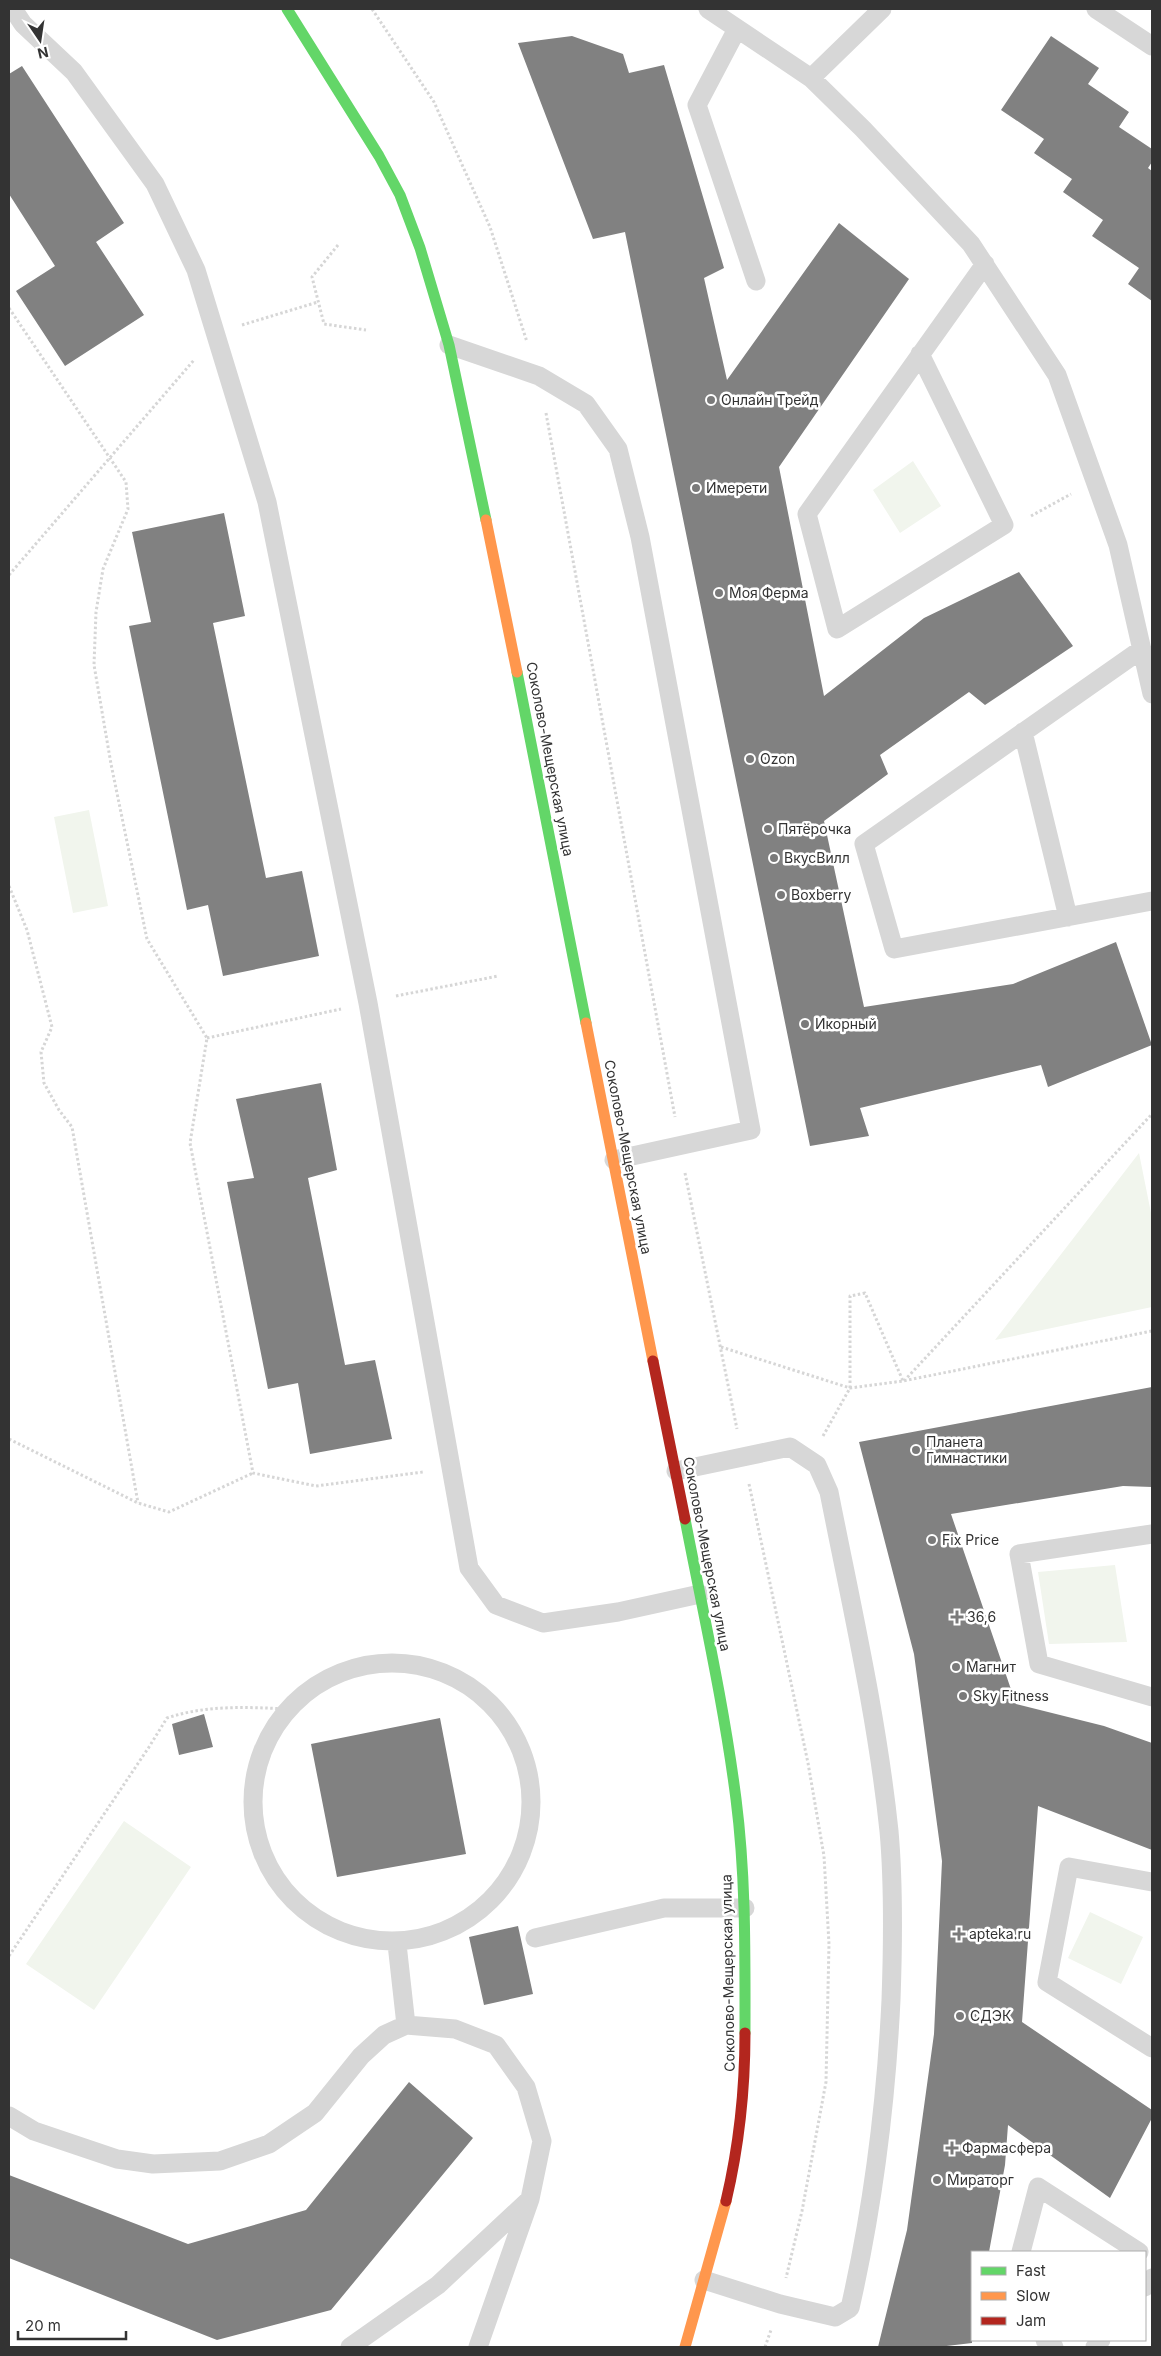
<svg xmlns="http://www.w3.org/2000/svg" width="1161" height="2356" font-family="Inter,sans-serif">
  <rect width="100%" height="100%" fill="#fff"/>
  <!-- green -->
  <path fill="#f1f5ed" d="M913,461L941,506L900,533L873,490Z
    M89,810L108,906L73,913L54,817Z
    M1139,1153L1152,1218V1307L995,1340Z
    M1115,1565L1127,1642L1049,1644L1038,1572Z
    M124,1821L191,1867L94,2010L26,1964Z
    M1090,1912L1143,1937L1121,1984L1068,1958Z"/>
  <!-- building -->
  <path fill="#818181" d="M572,36L623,54L629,73L664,65L724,268L704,278L727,380L839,223L909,279L779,467L824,696L924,618L1019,572L1073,646L985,705L969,692L880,755L888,774L824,821L864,1007L1013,984L1116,942L1152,1045L1048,1087L1041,1065L860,1108L869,1136L810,1146L625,232L593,239L518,43Z
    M1051,36L1099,68L1088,84L1129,112L1119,127L1152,149V162L1148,168L1152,171V301L1128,284L1139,268L1092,236L1103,220L1063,192L1072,179L1034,153L1044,139L1001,110Z
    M22,66L124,223L96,242L144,315L65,366L16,291L55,266L9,194V74Z
    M224,513L245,616L213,623L266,878L302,871L319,956L223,976L208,905L187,910L129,626L151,622L132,532Z
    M321,1083L337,1170L308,1178L345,1365L375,1360L392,1439L310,1454L298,1383L268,1389L227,1182L254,1178L236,1099Z
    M1152,1387V1487L1123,1486L951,1514L1016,1704L1104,1726L1152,1743V1850L1038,1806L1022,2022L1152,2110V2118L1110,2198L1008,2125L1005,2165L989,2252H972V2343L938,2347H878L907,2230L934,2034L942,1861L914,1654L859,1442Z
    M204,1714L213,1747L179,1755L172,1724Z
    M440,1718L466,1854L337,1877L311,1744Z
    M518,1926L533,1994L484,2005L469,1937Z
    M409,2082L473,2138L331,2310L217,2340L9,2258V2175L188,2244L306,2210Z"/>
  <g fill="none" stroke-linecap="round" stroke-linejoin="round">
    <!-- path -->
    <path stroke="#d6d6d6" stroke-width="3" stroke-dasharray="2.5 2.5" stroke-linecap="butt" d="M372,9L434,102L490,227L527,342
      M338,245L312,277L324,324L366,330
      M9,308L126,482L128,509L103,569L96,612L94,665L111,764L147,939L207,1038L190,1143L253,1473L316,1486L423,1472
      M242,325L318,302
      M546,413L675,1117
      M1031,516L1071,494
      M9,575L194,360
      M9,886L27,930L52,1027L41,1052L44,1083L59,1110L72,1127L138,1503
      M396,996L498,976
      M207,1038L341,1009
      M685,1173L737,1429
      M721,1347L850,1388L903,1381L1152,1331
      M904,1381L1152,1114
      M823,1436L850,1388V1296L865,1293L903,1381
      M9,1439L138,1503L169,1512L253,1473
      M749,1484L808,1763L824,1856L829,1944L826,2082L802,2211L786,2278
      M9,1956L149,1747L167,1718C206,1705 246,1707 287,1709
      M765,2347L771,2330"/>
    <!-- lane -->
    <path stroke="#d7d7d7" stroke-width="19" d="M13,9L23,24L74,72L155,184L196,270L267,502L368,1003L469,1568L496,1605L543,1623L618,1612L700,1594
      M708,9L811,78L863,129L971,244L1057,375L1118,545L1152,694
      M1096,9L1152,46
      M737,29L697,105L756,281
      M811,78L882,9
      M449,345L539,376L586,404L618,449L640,537L751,1130L614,1160
      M920,354L1004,525L837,629L807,514L985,264
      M1142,649L864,844L894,949L1152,901
      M1023,732L1068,917
      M676,1471L790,1447L817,1465L829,1492C851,1604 877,1716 889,1831C894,1887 893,1944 891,2000C886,2104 873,2207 850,2308L835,2317L780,2304L704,2280
      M1152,1534L1019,1554L1039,1664L1152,1697
      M253 1802a139 139 0 1 1 278 0a139 139 0 1 1-278 0Z
      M1152,1882L1069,1867L1047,1982L1152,2048
      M535,1938L664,1908H745
      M397,1944L406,2025
      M9,2116L34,2131L117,2159L153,2164L220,2161L269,2144L315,2113L361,2056L384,2035L406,2025L455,2029L496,2045L526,2087L542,2141L530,2199L478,2347
      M1021,2252L1038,2187L1139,2252
      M1145,2287L1152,2278
      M1045,2340L1054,2347
      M350,2347L438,2285L527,2202
      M1095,2347L1101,2340"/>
    <!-- fast -->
    <path stroke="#63d668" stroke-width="11" d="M287,9L379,156L400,195L420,248L449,345L486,520
      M517,672L586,1023
      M685,1519C703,1612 724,1705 736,1799C746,1877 745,1955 745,2033"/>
    <!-- slow -->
    <path stroke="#ff974d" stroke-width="11" d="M486,520L517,672
      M586,1023L653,1361
      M685,2347L726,2201"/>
    <!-- jam -->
    <path stroke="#b3261e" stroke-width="11" d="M653,1361L685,1519
      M726,2201C739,2146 745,2090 745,2033"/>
  </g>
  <!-- markers -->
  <g fill="#7a7a7a" stroke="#fff" stroke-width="2">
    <circle cx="711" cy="400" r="5"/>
    <circle cx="696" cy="488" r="5"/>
    <circle cx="719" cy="593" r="5"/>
    <circle cx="750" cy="759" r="5"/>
    <circle cx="768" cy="829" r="5"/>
    <circle cx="774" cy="858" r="5"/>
    <circle cx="781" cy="895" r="5"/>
    <circle cx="805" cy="1024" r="5"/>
    <circle cx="916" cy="1450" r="5"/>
    <circle cx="932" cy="1540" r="5"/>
    <path d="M954.5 1609.5h5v5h5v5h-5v5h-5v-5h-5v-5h5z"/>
    <circle cx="956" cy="1667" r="5"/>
    <circle cx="963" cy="1696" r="5"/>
    <path d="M956.5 1926.5h5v5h5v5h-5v5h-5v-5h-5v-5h5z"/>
    <circle cx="960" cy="2016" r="5"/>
    <path d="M949.5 2140.5h5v5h5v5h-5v5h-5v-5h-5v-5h5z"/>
    <circle cx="937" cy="2180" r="5"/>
  </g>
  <g text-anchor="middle" stroke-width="5" stroke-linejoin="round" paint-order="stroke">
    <!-- poi labels -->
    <g font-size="14" fill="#333" stroke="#fff" text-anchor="start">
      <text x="721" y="405">Онлайн Трейд</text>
      <text x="706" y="493">Имерети</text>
      <text x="729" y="598">Моя Ферма</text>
      <text x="760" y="764">Ozon</text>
      <text x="778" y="834">Пятёрочка</text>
      <text x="784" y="863">ВкусВилл</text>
      <text x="791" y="900">Boxberry</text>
      <text x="815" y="1029">Икорный</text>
      <text x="926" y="1447">Планета<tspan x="926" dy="16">Гимнастики</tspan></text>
      <text x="942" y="1545">Fix Price</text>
      <text x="967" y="1622">36,6</text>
      <text x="966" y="1672">Магнит</text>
      <text x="973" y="1701">Sky Fitness</text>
      <text x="969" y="1939">apteka.ru</text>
      <text x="970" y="2021">СДЭК</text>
      <text x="962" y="2153">Фармасфера</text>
      <text x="947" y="2185">Мираторг</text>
    </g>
    <!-- street labels -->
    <g font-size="14" fill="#333" stroke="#fff">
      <text transform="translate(550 759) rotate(79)" y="5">Соколово-Мещерская улица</text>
      <text transform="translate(628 1157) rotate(79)" y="5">Соколово-Мещерская улица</text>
      <text transform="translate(707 1554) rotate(79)" y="5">Соколово-Мещерская улица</text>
      <text transform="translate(728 1973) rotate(-91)" y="5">Соколово-Мещерская улица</text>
    </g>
  </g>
  <!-- border -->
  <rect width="1161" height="2356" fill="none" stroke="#333333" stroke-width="20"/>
  <!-- legend -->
  <rect x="971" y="2251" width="175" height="90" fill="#ffffff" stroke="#adadad"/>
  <rect x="981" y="2267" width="25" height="8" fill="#63d668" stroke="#adadad"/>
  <text x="1016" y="2276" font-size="15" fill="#333333">Fast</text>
  <rect x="981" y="2292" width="25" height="8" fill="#ff974d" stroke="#adadad"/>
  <text x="1016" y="2301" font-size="15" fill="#333333">Slow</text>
  <rect x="981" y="2317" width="25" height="8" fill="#b3261e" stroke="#adadad"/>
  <text x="1016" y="2326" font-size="15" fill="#333333">Jam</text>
  <!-- north arrow -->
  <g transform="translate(40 40) rotate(167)" stroke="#ffffff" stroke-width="4" paint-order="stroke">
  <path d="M0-4L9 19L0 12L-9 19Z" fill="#333333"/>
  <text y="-8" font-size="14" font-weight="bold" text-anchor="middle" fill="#333333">N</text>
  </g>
  <!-- scale -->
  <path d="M18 2331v8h108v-8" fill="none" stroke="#333333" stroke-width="2.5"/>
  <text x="25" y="2331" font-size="15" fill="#333333" stroke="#ffffff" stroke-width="4" paint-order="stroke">20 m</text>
</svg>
